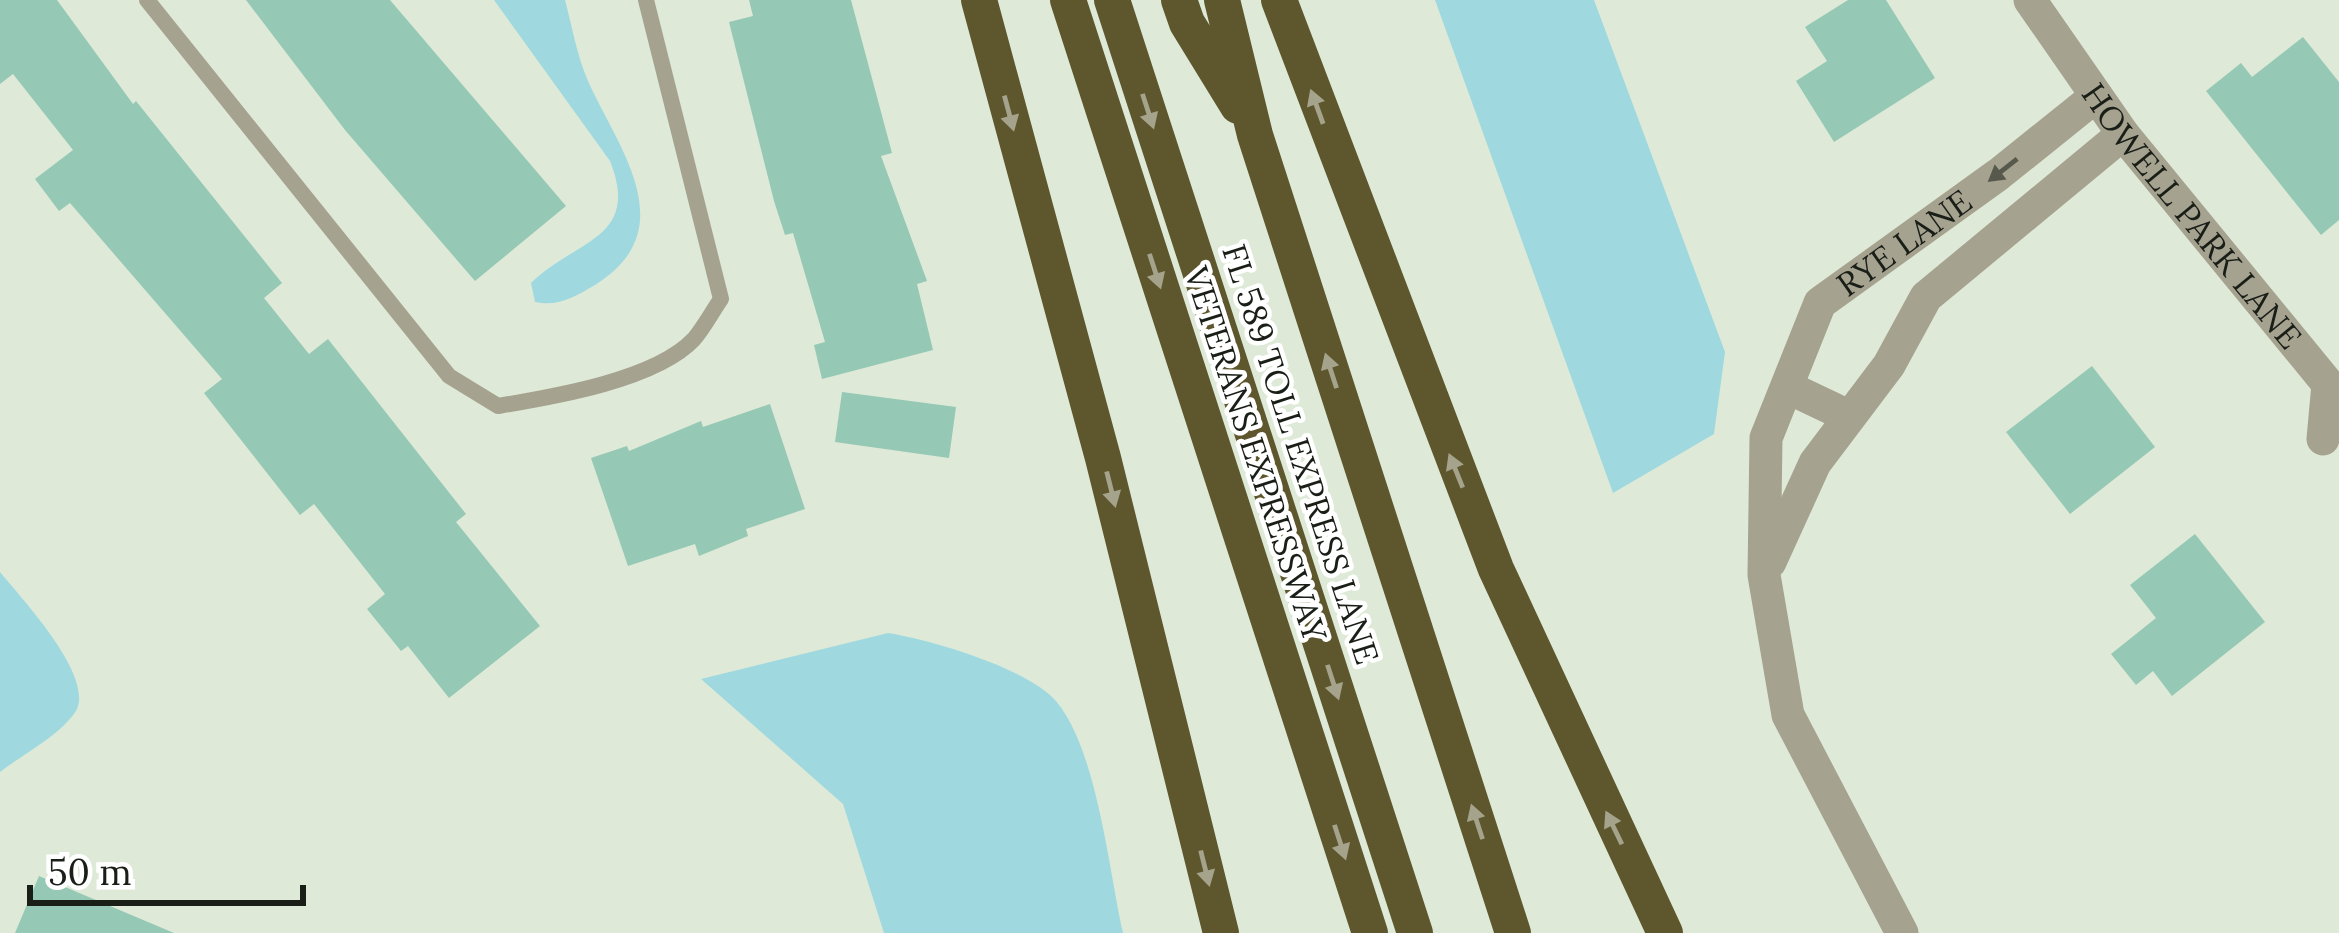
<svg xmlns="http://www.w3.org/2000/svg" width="2339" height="933" font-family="Lora,serif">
  <rect width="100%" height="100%" fill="#deead7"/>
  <!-- water -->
  <path fill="#9fd9df" d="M494,0H565C572,26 577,56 588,81C618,148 685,229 595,285C575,297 558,307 535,302L531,283C576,239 641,239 610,161Z
    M1435,0H1594L1725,352L1714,434L1613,493Z
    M0,572C21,598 100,681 74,714C57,737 22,755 0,772Z
    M888,633C931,640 1019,666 1051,696C1096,738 1109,872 1123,933H884L843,804L701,679Z"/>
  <!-- building -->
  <path fill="#95c8b5" d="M0,0H57L133,104L136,101L282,283L264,298L309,354L328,339L466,514L456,522L540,626L449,698L408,646L401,651L367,609L385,594L314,504L300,515L204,393L222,379L70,203L59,211L35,179L73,150L13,74L0,84Z
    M246,0H390L566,206L475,281L345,130Z
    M749,0H851L892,153L881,156L927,281L917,284L933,350L822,379L814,345L825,342L793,233L785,235L774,201L729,22L753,16Z
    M1848,0H1886L1935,78L1834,142L1796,81L1827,61L1805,27Z
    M2303,37L2339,82V220L2321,235L2206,91L2241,63L2252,77Z
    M2092,366L2155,447L2070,514L2006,432Z
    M842,392L956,407L949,458L835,442Z
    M770,404L805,509L746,529L748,536L699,556L695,544L628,566L591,458L627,446L629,451L701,421L703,427Z
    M2195,534L2265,622L2172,696L2153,671L2136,685L2111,654L2156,618L2130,585Z
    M39,876L174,933H15Z"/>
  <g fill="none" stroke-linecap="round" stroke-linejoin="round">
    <!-- service -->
    <path stroke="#a6a290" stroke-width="16" d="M147,0L449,376L498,406C552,397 656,380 694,339C704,327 712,312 721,299L646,0"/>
    <!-- minor -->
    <g stroke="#a6a290" stroke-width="33">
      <path id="s1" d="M2030,0L2123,134L2328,384L2323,439"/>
      <path d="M1787,387L1848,416"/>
      <path d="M1770,562L1815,463L1889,365L1926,297L2123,134"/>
      <path id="s2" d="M1902,933L1788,715L1764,575L1766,438L1820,303L1999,174L2095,97"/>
    </g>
    <!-- motorway -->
    <path stroke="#5e572e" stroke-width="36" d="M979,0L1103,458L1221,933
      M1068,0L1370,933
      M1112,0L1415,933
      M1179,0L1187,23L1238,106
      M1222,0L1255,135L1513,933
      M1279,0L1496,569L1665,933"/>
  </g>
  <!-- one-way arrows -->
  <defs><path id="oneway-solid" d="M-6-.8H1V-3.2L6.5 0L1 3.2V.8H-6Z" transform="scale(3)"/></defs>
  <g fill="#a6a38c">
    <use href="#oneway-solid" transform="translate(1317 107) rotate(-110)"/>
    <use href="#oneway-solid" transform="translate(1148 111) rotate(72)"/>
    <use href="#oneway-solid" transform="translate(1009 113) rotate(75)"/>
    <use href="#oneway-solid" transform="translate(1155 271) rotate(72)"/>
    <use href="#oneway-solid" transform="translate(1331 371) rotate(-108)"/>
    <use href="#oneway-solid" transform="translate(1456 471) rotate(-112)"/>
    <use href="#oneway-solid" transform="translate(1111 489) rotate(76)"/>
    <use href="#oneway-solid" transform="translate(1333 682) rotate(72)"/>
    <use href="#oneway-solid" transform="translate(1477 822) rotate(-108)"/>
    <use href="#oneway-solid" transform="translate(1614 828) rotate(-116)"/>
    <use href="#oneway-solid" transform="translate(1340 842) rotate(72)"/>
    <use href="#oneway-solid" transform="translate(1205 868) rotate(76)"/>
  </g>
  <use fill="#58594d" href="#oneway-solid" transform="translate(2003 170) rotate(142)"/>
  <g text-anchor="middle" stroke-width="9" stroke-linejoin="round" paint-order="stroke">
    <!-- street labels -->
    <g font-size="33" fill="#191e17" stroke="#fff">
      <text dy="12" stroke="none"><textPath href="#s1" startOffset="270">HOWELL PARK LANE</textPath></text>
      <text dy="12" stroke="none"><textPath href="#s2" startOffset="774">RYE LANE</textPath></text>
      <text transform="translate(1256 454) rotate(72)" y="12">VETERANS EXPRESSWAY</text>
      <text transform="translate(1301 454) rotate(72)" y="12">FL 589 TOLL EXPRESS LANE</text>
    </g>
  </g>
  <!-- scale -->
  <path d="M30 885v18h273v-18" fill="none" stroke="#191e17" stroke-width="6"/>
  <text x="48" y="885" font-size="36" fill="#191e17" stroke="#ffffff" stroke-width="9" paint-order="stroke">50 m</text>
</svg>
